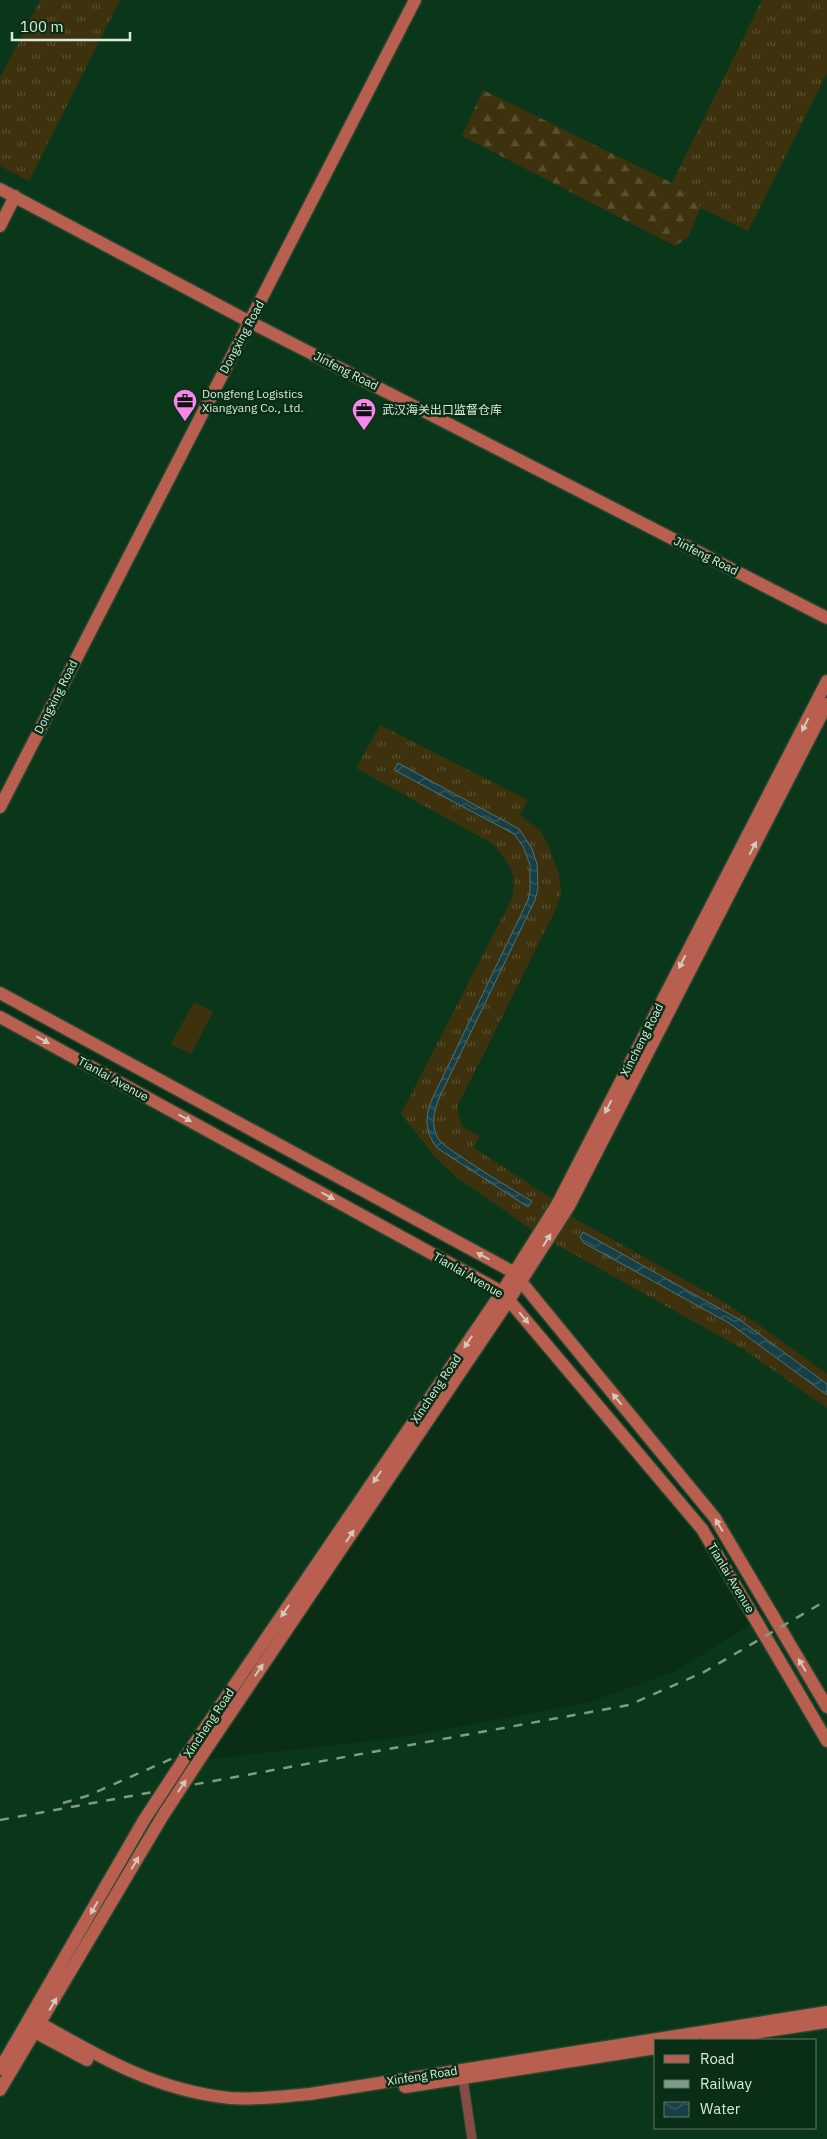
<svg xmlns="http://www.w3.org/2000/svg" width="827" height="2139" font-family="'IBM Plex Sans','Noto Sans SC',sans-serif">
  <defs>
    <pattern id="grass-tufts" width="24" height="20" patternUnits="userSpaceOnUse" patternTransform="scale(1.25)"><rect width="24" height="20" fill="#3d320d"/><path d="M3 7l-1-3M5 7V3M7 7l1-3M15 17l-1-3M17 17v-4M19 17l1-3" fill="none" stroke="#585030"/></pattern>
    <pattern id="forest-firs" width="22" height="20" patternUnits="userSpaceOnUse" patternTransform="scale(1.25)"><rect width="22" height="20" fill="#3d320d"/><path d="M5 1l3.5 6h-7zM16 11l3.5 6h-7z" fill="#585030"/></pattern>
    <pattern id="water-waves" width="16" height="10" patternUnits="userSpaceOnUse" patternTransform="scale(1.25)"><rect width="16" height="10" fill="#173f46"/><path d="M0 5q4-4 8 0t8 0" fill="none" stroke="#385b60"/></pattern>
  </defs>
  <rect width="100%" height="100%" fill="#092d15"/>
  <!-- built -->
  <path fill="#0a371a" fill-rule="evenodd" d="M0,0H827V2139H0V1017L502,1292L183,1762L397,1738L587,1703L676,1671L756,1621L769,1610L715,1518L513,1272L0,993ZM656,2040H816V2128H656Z"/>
  <!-- grass -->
  <path fill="url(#grass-tufts)" d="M40,0H120L29,181L0,166V78Z
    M762,0H827V73L748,231L701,208L672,183Z
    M380,725L528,800L520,815L541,831L548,845L559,874L561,893L555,911L458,1105V1113L462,1126L480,1136L473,1147L558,1203L556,1208L712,1295L758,1324L827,1374V1408L746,1351L538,1234L456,1177L436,1158L401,1114L512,898C518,872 508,863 493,844L356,768Z"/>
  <!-- forest -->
  <path fill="url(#forest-firs)" d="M483,90L672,183L701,208L688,237L675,246L462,136Z"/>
  <!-- pitch -->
  <path fill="#3d320d" d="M194,1002L213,1012L191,1054L171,1044Z"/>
  <!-- water -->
  <path fill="url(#water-waves)" stroke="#517373" d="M398,763L519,829L532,849L537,864L538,888L535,900L440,1096C434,1111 430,1125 439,1140C443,1147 520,1195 532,1201L528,1207L437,1148C423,1129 425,1113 435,1093L528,900L530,891V865L523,846L514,834L394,770Z
    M583,1232L740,1320L827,1384V1395L729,1323L584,1243L580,1237Z"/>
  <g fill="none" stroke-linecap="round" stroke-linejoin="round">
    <defs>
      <path id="street" d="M463,2079L472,2139"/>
      <path id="secondary" d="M0,189L250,322L827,618
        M0,226L15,196
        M0,807L415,0
        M0,993L513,1272L715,1518L827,1707
        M0,1017L502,1292L702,1529L827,1741
        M203,1754L509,1300L569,1206L827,704
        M182,1762L502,1292L558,1203L827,681
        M31,2018C96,2055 153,2090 230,2098C257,2100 284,2096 310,2094L827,2012
        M25,2027L87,2060
        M707,2040L827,2022
        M0,2069L144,1820
        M405,2087L656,2048
        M0,2090L162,1817"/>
    </defs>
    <!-- street casing -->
    <use href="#street" stroke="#264831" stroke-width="11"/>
    <!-- secondary casing -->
    <use href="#secondary" stroke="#264831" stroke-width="15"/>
    <!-- street -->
    <use href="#street" stroke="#844c42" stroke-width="9"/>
    <!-- secondary -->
    <use href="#secondary" stroke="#b85f50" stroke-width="12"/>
    <!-- rail -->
    <path stroke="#7f9a86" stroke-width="2.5" stroke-dasharray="9 9" stroke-linecap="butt" d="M63,1803L87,1796L187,1752
      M0,1820L629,1705L704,1672L827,1600"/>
    <defs>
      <path id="secondary-bridge" d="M162,1817L203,1754
        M144,1820L182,1762"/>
    </defs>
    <!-- secondary-bridge casing -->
    <use href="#secondary-bridge" stroke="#264831" stroke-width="15" stroke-linecap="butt"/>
    <!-- secondary-bridge -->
    <use href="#secondary-bridge" stroke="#b85f50" stroke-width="12"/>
  </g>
  <!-- one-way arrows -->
  <defs><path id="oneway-solid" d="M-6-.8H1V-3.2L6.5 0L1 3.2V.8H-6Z" transform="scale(1.25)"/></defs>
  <g fill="#d1c9b9">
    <use href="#oneway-solid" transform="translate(805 725) rotate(117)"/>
    <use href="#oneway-solid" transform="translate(753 848) rotate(-62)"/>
    <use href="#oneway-solid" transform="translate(682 962) rotate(117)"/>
    <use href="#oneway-solid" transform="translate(43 1040) rotate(29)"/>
    <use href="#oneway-solid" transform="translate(608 1107) rotate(117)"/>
    <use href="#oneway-solid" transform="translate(185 1118) rotate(29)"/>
    <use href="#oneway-solid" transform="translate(328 1196) rotate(29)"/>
    <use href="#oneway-solid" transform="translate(547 1240) rotate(-58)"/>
    <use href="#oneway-solid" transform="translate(483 1256) rotate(-152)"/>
    <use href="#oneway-solid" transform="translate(524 1318) rotate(50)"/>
    <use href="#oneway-solid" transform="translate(468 1342) rotate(124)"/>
    <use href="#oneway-solid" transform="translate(617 1399) rotate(-129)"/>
    <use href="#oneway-solid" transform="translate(377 1477) rotate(124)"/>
    <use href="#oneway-solid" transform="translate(719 1525) rotate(-121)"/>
    <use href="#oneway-solid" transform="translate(350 1536) rotate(-56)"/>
    <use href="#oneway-solid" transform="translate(285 1611) rotate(124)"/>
    <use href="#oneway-solid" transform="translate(802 1665) rotate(-121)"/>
    <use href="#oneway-solid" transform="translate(259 1670) rotate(-56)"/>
    <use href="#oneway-solid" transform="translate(182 1786) rotate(-57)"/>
    <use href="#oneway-solid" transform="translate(135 1863) rotate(-60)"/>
    <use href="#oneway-solid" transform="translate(94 1908) rotate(120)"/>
    <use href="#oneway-solid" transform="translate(53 2004) rotate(-60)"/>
  </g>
  <!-- icons -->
  <defs>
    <symbol id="office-pin" viewBox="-11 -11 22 30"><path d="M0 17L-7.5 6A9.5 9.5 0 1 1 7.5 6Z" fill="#f788eb" stroke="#092d15"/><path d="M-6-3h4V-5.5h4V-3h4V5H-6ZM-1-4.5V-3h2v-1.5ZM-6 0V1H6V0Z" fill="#111"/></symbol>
  </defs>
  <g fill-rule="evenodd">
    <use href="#office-pin" x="171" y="387" width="28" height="38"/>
    <use href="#office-pin" x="350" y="396" width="28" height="38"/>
  </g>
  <g text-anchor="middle" stroke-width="5" stroke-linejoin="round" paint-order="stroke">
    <!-- street labels -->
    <g font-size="12" fill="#d9ecdc" stroke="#092d15">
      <text transform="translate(242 337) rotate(-62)" y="4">Dongxing Road</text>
      <text transform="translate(346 371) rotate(27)" y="4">Jinfeng Road</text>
      <text transform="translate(706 556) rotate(27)" y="4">Jinfeng Road</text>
      <text transform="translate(56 697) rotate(-63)" y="4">Dongxing Road</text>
      <text transform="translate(642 1040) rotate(-63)" y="4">Xincheng Road</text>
      <text transform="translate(113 1079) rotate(29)" y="4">Tianlai Avenue</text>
      <text transform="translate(468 1275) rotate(30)" y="4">Tianlai Avenue</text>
      <text transform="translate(436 1389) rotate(-56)" y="4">Xincheng Road</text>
      <text transform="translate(731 1578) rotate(59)" y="4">Tianlai Avenue</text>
      <text transform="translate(209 1723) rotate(-56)" y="4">Xincheng Road</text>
      <text transform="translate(422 2076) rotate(-9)" y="4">Xinfeng Road</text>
    </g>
    <!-- poi labels -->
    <g font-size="12" fill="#d9ecdc" stroke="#092d15" text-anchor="start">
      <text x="202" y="398">Dongfeng Logistics<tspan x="202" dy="14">Xiangyang Co., Ltd.</tspan></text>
      <text x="382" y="414">武汉海关出口监督仓库</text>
    </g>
  </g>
  <!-- legend -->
  <rect x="654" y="2039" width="162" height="90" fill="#092d15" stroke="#5c7965"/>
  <rect x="664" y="2055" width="25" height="8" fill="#b85f50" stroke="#5c7965"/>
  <text x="700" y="2064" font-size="15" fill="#d9ecdc">Road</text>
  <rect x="664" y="2080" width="25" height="8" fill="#7f9a86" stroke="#5c7965"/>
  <text x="700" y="2089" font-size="15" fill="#d9ecdc">Railway</text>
  <rect x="664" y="2102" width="25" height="15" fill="url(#water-waves)" stroke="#5c7965"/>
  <text x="700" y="2114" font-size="15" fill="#d9ecdc">Water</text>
  <!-- scale -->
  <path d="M12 32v8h118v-8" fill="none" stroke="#d9ecdc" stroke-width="2.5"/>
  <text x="20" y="32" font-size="15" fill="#d9ecdc" stroke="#092d15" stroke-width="4" paint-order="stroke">100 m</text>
</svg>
